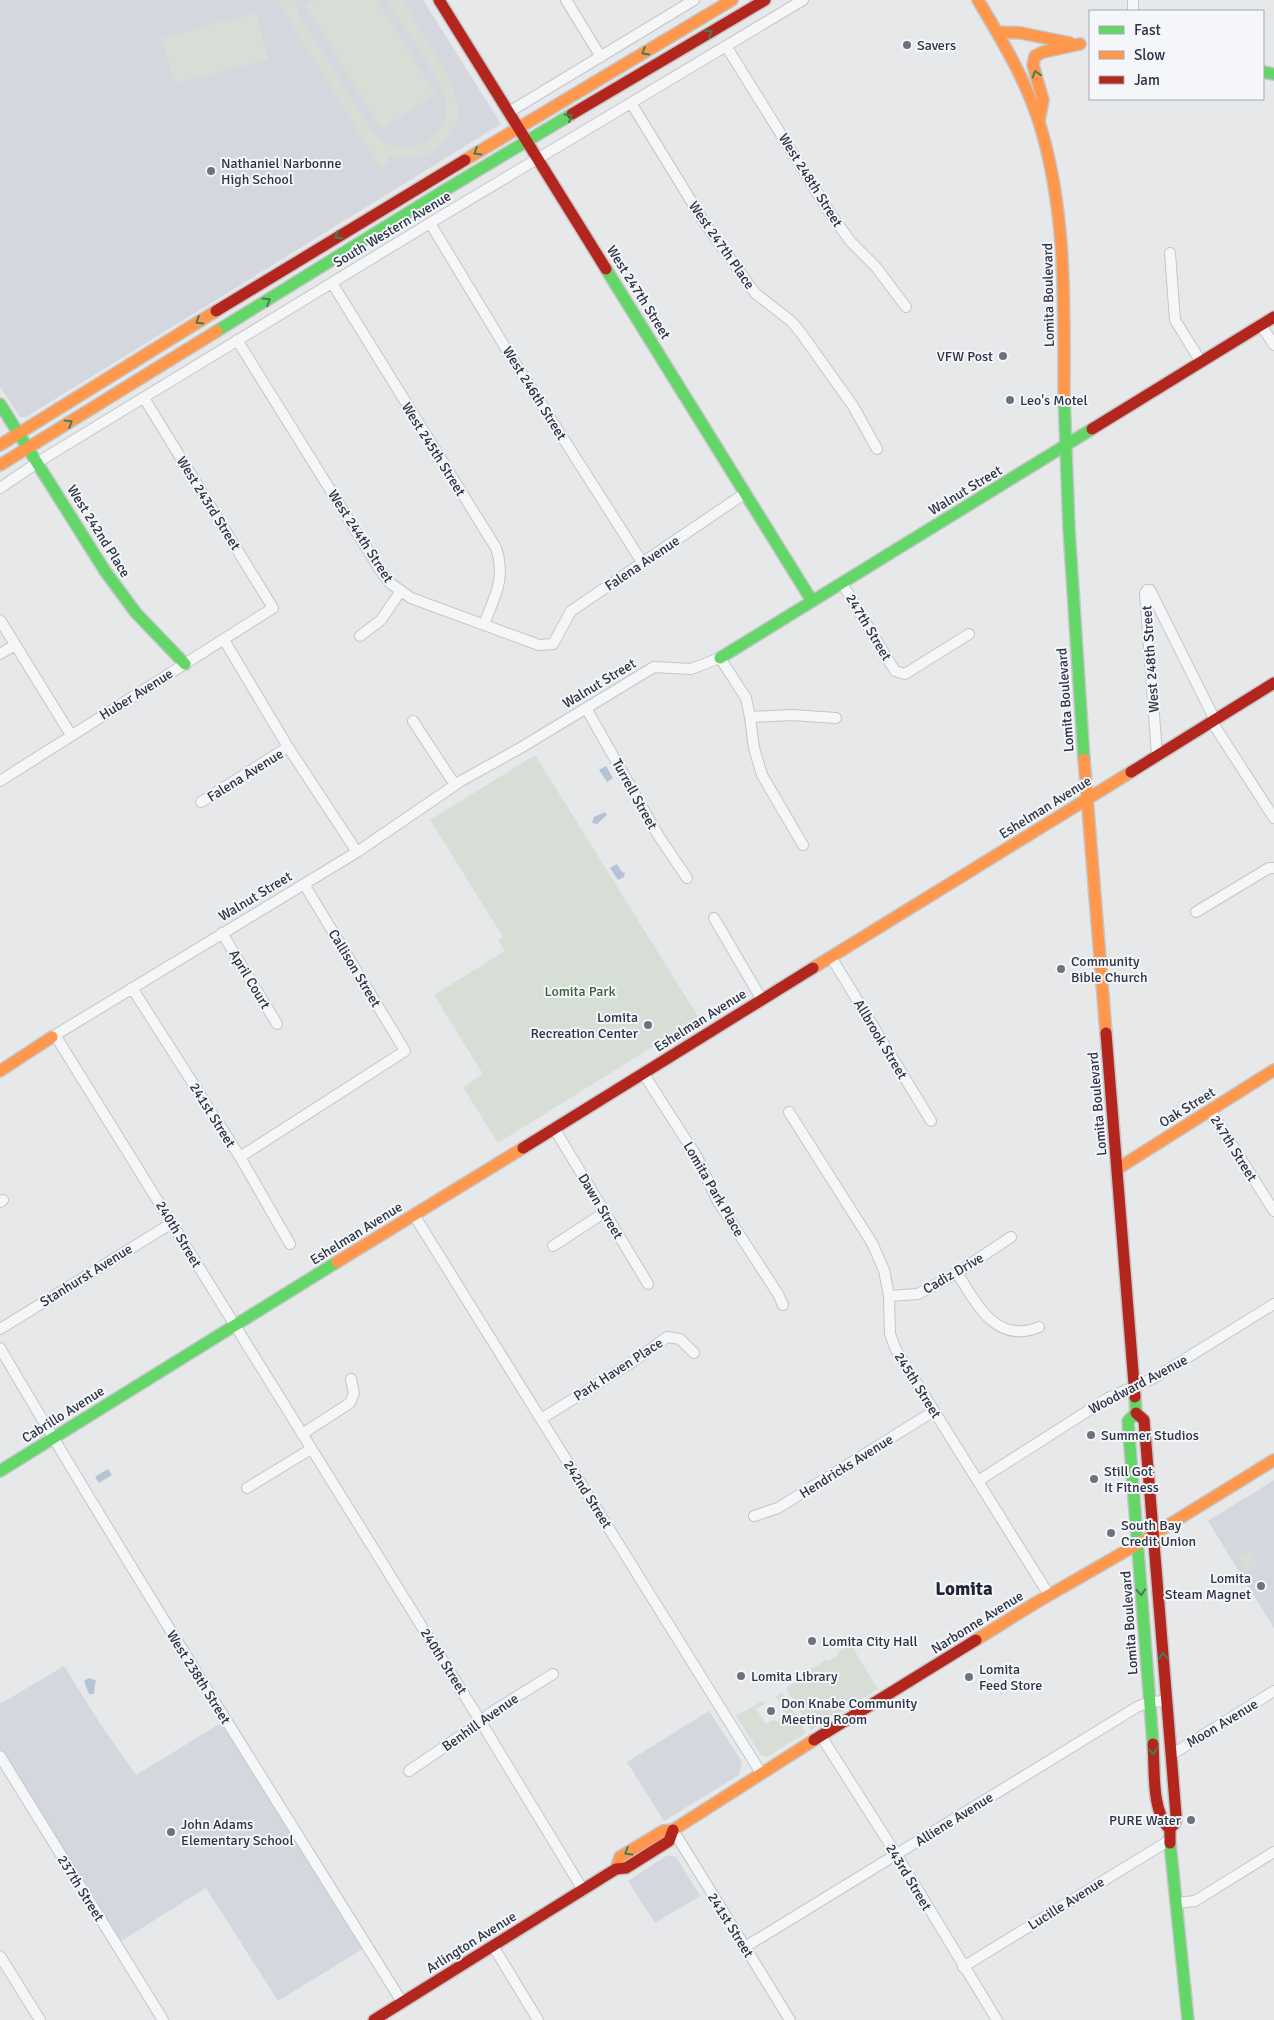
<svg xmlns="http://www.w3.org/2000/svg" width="1274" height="2020" font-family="Signika,sans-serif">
  <rect width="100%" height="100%" fill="#e6e8ea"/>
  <!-- built -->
  <path fill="#d4d7dd" d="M0,0H423L501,124L26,417H20L0,387Z
    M1274,1480V1628L1208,1521Z
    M64,1666L99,1722L136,1775L226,1720L364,1948L278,2001L206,1888L118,1943L0,1754V1704Z
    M709,1711L742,1762L739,1775L664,1821L627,1762Z
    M668,1855L676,1857L700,1896L655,1923L628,1881Z"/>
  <!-- green -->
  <path fill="#d6ded6" d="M277,0H294L300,16L373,133C384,144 399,150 415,146C437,141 451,118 445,96C442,84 433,73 427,62C414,42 401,21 388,0H402C412,16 422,33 432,49C451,80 476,117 438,147C423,159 405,161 387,156L390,162L381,168Z
    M313,0H377L436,95L381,129L305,5Z
    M256,13L268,59L175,84L162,38Z
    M535,755L699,1018L498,1143L463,1087L483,1074L434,995L505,951L498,940L503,937L430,820Z
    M1249,1550L1258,1565L1247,1572L1238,1557Z
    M851,1645L878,1689L811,1730L786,1688L811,1672V1668L819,1665L825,1659L829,1661L837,1656L840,1650Z
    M782,1693L806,1733L767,1757L761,1755L736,1716L762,1701L765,1704L756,1709L766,1724L773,1720L783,1723L785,1712L776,1697Z"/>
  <!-- water -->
  <path fill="#b4c4d5" d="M606,766L613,778L607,782L599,770Z
    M605,812L607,815L597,824L592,823L594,817Z
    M617,864L622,872L625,873L624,877L618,880L610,868Z
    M108,1469L112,1475L99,1483L95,1477Z
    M89,1678L97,1681L95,1683L94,1694H89L84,1681Z"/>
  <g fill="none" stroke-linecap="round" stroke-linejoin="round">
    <defs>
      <path id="street" d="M566,0L601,57
        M1133,0V11
        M726,46L830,213L851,242L876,267L906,307
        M631,103L704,222L755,293L792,322L801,333L853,406L877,449
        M509,112L694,0
        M430,223L505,347L642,562
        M1170,253L1175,320L1201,362
        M332,283L496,548C506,578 495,596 484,624
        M1261,325L1274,345
        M237,340L382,573L390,583L411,598L539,645L553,644L571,611L744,494
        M0,488L38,462L430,223L803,0
        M842,583L895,671L905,674L969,634
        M0,620L71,735
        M360,636L381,620L400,592
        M224,640L288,747L357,852
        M0,654L15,645
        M586,708L658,835L687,878
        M750,717L792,715L836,718
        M413,721L455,785
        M1212,722L1274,818
        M1157,755L1145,593L1147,590H1150L1215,720
        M0,781L273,608L144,398
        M201,802L288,747
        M1196,912L1269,868H1274
        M714,918L762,1000
        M222,933L277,1024
        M831,957L931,1121
        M132,988L240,1157L290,1244
        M55,1035L481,1722L583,1890
        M52,1037L357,852L461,781L522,747L654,667L691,669L720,658L746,698L750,717L754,748L762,775L803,845
        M643,1073L697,1157L717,1200L778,1294L783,1305
        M1210,1110L1274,1211
        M789,1112L872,1243L884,1270L889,1296L890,1334L896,1350L1049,1595
        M554,1128L648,1284
        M240,1157L405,1051L304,884
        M0,1202L3,1200
        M414,1215L761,1773
        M553,1246L605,1212
        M957,1273C977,1304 996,1345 1039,1327
        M889,1296L918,1294L957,1273L1011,1237
        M0,1329L172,1223
        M0,1348C130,1569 267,1785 402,2002
        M541,1419L634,1361L667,1337L680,1339L694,1353
        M302,1434L350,1403L354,1393L351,1379
        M978,1481L1108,1398L1156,1377L1274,1304
        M247,1488L311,1449
        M754,1516L778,1508L934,1411
        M821,1736L896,1854L997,2020
        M1171,1755L1274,1691
        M0,1756L163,2020
        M409,1771L481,1722L489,1714L553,1674
        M673,1830L790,2020
        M1177,1903L1195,1901L1274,1852
        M493,1946L538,2020
        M745,1947L1137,1707L1149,1702L1167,1701
        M0,1956L40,2020
        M963,1967L1170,1840"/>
      <path id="fast" d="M1263,72L1274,74
        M606,269L812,601
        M217,331L445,190L572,114
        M1064,396L1069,529L1084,759
        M0,404L105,571L136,613L185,664
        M720,658L1092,429
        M1135,1397L1136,1413L1128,1421L1153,1744
        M0,1471L337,1262
        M1170,1843L1188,2020"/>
      <path id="slow" d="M978,0C1001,39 1025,78 1039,122C1067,211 1064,304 1064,396
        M998,32L1021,33L1070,43
        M1039,121L1043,100L1033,65L1035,56L1043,52L1080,44
        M465,160L732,0
        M0,445L216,311
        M0,465L217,331
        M1084,759L1106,1033
        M813,968L1131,772
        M0,1071L52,1037
        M1117,1169L1274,1070
        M337,1262L523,1148
        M976,1640L1037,1602L1138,1544L1274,1460
        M616,1869L620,1857L663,1831L673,1830L814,1740"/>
      <path id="jam" d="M439,0L606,269
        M572,114L765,0
        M216,311L465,160
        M1092,429L1274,317
        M1131,772L1274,683
        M1106,1033L1135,1397
        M523,1148L813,968
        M1136,1413L1144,1420L1176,1815L1175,1823L1170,1829V1843
        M814,1740L976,1640
        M1153,1744C1155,1768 1151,1813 1170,1829
        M374,2020L616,1869L626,1868L669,1841L673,1830"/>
    </defs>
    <!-- street casing -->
    <use href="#street" stroke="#c4c6c8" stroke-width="12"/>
    <!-- fast casing -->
    <use href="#fast" stroke="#c4c6c8" stroke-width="14"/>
    <!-- slow casing -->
    <use href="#slow" stroke="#c4c6c8" stroke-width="14"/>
    <!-- jam casing -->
    <use href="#jam" stroke="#c4c6c8" stroke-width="14"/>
    <!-- street -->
    <use href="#street" stroke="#f5f6f7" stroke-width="10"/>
    <!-- fast -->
    <use href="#fast" stroke="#63d668" stroke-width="11"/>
    <!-- slow -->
    <use href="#slow" stroke="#ff974d" stroke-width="11"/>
    <!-- jam -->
    <use href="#jam" stroke="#b3261e" stroke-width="11"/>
  </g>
  <!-- one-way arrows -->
  <defs><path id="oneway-chevron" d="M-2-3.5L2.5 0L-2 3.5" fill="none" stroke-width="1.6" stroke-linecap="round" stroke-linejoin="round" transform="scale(1.25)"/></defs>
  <g stroke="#447d55">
    <use href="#oneway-chevron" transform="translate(709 33) rotate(-31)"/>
    <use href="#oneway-chevron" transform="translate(645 52) rotate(149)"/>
    <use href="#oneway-chevron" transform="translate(1036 74) rotate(-107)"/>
    <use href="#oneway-chevron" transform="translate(569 117) rotate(-31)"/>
    <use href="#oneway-chevron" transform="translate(477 152) rotate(149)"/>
    <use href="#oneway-chevron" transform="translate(338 236) rotate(149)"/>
    <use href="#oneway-chevron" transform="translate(267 301) rotate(-32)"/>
    <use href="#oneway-chevron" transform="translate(199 321) rotate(148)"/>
    <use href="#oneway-chevron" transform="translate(69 423) rotate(-32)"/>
    <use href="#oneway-chevron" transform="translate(1141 1592) rotate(86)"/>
    <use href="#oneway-chevron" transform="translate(1163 1656) rotate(-95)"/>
    <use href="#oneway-chevron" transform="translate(1153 1751) rotate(85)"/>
    <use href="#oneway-chevron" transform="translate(628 1852) rotate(148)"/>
  </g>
  <!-- markers -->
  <g fill="#6c737f" stroke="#f4f6f9" stroke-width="2">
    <circle cx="907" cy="45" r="5"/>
    <circle cx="211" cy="171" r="5"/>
    <circle cx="1003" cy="356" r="5"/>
    <circle cx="1010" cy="400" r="5"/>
    <circle cx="1061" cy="969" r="5"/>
    <circle cx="648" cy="1025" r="5"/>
    <circle cx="1091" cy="1435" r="5"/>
    <circle cx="1094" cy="1479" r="5"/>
    <circle cx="1111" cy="1533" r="5"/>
    <circle cx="1261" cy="1586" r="5"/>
    <circle cx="812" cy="1641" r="5"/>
    <circle cx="741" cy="1676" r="5"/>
    <circle cx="969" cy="1677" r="5"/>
    <circle cx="771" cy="1711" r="5"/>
    <circle cx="1191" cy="1820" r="5"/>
    <circle cx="171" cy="1832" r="5"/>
  </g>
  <g text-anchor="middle" stroke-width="4" stroke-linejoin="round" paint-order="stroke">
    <!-- poi labels -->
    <g font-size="14" fill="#2b3445" stroke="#f4f6f9" text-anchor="start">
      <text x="917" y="50">Savers</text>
      <text x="221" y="168">Nathaniel Narbonne<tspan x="221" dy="16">High School</tspan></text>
      <text x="993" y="361" text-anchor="end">VFW Post</text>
      <text x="1020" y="405">Leo's Motel</text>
      <text x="1071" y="966">Community<tspan x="1071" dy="16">Bible Church</tspan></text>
      <text x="638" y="1022" text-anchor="end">Lomita<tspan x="638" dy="16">Recreation Center</tspan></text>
      <text x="1101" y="1440">Summer Studios</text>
      <text x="1104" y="1476">Still Got<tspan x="1104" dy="16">It Fitness</tspan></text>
      <text x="1121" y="1530">South Bay<tspan x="1121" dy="16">Credit Union</tspan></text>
      <text x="1251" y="1583" text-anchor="end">Lomita<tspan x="1251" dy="16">Steam Magnet</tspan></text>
      <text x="822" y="1646">Lomita City Hall</text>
      <text x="979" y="1674">Lomita<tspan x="979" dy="16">Feed Store</tspan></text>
      <text x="751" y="1681">Lomita Library</text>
      <text x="781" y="1708">Don Knabe Community<tspan x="781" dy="16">Meeting Room</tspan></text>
      <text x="1181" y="1825" text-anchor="end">PURE Water</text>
      <text x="181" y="1829">John Adams<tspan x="181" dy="16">Elementary School</tspan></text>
    </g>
    <!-- street labels -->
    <g font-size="14" fill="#2b3445" stroke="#f4f6f9">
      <text transform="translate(811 180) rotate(58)" y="5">West 248th Street</text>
      <text transform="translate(392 229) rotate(-31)" y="5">South Western Avenue</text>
      <text transform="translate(722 245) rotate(55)" y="5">West 247th Place</text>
      <text transform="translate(639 292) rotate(58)" y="5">West 247th Street</text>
      <text transform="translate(1048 295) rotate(-91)" y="5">Lomita Boulevard</text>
      <text transform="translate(535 393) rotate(58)" y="5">West 246th Street</text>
      <text transform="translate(434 449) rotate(58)" y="5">West 245th Street</text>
      <text transform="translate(965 490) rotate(-31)" y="5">Walnut Street</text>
      <text transform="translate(209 503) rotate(58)" y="5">West 243rd Street</text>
      <text transform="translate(99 531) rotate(58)" y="5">West 242nd Place</text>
      <text transform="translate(361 536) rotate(57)" y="5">West 244th Street</text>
      <text transform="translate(642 563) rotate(-34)" y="5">Falena Avenue</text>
      <text transform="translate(869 627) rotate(59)" y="5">247th Street</text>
      <text transform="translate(1150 659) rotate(-94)" y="5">West 248th Street</text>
      <text transform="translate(599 683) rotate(-31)" y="5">Walnut Street</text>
      <text transform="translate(136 694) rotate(-32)" y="5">Huber Avenue</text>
      <text transform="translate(1065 700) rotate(-94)" y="5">Lomita Boulevard</text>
      <text transform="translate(245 775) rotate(-32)" y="5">Falena Avenue</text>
      <text transform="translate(635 794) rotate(61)" y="5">Turrell Street</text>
      <text transform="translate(1045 807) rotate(-32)" y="5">Eshelman Avenue</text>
      <text transform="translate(255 896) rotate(-31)" y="5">Walnut Street</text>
      <text transform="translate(355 968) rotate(59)" y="5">Callison Street</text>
      <text transform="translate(250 979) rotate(59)" y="5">April Court</text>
      <text transform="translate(700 1020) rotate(-32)" y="5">Eshelman Avenue</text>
      <text transform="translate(881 1039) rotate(59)" y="5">Allbrook Street</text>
      <text transform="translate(1097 1104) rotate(-95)" y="5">Lomita Boulevard</text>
      <text transform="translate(1187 1107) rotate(-32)" y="5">Oak Street</text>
      <text transform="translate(213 1115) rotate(58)" y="5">241st Street</text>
      <text transform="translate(1234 1148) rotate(58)" y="5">247th Street</text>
      <text transform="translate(714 1189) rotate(60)" y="5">Lomita Park Place</text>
      <text transform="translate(601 1206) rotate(59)" y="5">Dawn Street</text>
      <text transform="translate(356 1233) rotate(-32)" y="5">Eshelman Avenue</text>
      <text transform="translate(179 1234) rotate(59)" y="5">240th Street</text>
      <text transform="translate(953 1273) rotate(-30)" y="5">Cadiz Drive</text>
      <text transform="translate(86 1275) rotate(-32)" y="5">Stanhurst Avenue</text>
      <text transform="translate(618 1369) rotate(-33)" y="5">Park Haven Place</text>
      <text transform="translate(1138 1384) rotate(-28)" y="5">Woodward Avenue</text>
      <text transform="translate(918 1385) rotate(58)" y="5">245th Street</text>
      <text transform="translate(63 1414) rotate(-32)" y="5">Cabrillo Avenue</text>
      <text transform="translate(846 1466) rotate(-32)" y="5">Hendricks Avenue</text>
      <text transform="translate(588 1494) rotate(58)" y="5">242nd Street</text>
      <text transform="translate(977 1622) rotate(-32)" y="5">Narbonne Avenue</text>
      <text transform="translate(1129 1623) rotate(-94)" y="5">Lomita Boulevard</text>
      <text transform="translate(444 1661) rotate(58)" y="5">240th Street</text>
      <text transform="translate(199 1677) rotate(58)" y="5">West 238th Street</text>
      <text transform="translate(480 1722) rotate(-35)" y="5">Benhill Avenue</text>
      <text transform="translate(1222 1723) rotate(-31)" y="5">Moon Avenue</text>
      <text transform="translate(954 1819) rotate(-32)" y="5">Alliene Avenue</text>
      <text transform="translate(909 1877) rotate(59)" y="5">243rd Street</text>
      <text transform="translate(81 1888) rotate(58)" y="5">237th Street</text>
      <text transform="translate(1066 1903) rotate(-32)" y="5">Lucille Avenue</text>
      <text transform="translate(731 1925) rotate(58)" y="5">241st Street</text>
      <text transform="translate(471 1942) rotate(-32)" y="5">Arlington Avenue</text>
    </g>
    <!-- park labels -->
    <g font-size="14" fill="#3f6138" stroke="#f4f6f9">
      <text x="580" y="996">Lomita Park</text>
    </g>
    <!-- district labels -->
    <g font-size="19" font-weight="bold" fill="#1d2536" stroke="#f4f6f9">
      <text x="964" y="1595">Lomita</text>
    </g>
  </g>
  <!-- legend -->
  <rect x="1089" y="10" width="175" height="90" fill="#f4f6f9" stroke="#a4a8b1"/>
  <rect x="1099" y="26" width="25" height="8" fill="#63d668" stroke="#a4a8b1"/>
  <text x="1134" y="35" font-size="15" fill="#2b3445">Fast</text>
  <rect x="1099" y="51" width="25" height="8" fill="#ff974d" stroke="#a4a8b1"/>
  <text x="1134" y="60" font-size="15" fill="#2b3445">Slow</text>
  <rect x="1099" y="76" width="25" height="8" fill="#b3261e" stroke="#a4a8b1"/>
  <text x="1134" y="85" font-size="15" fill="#2b3445">Jam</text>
</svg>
